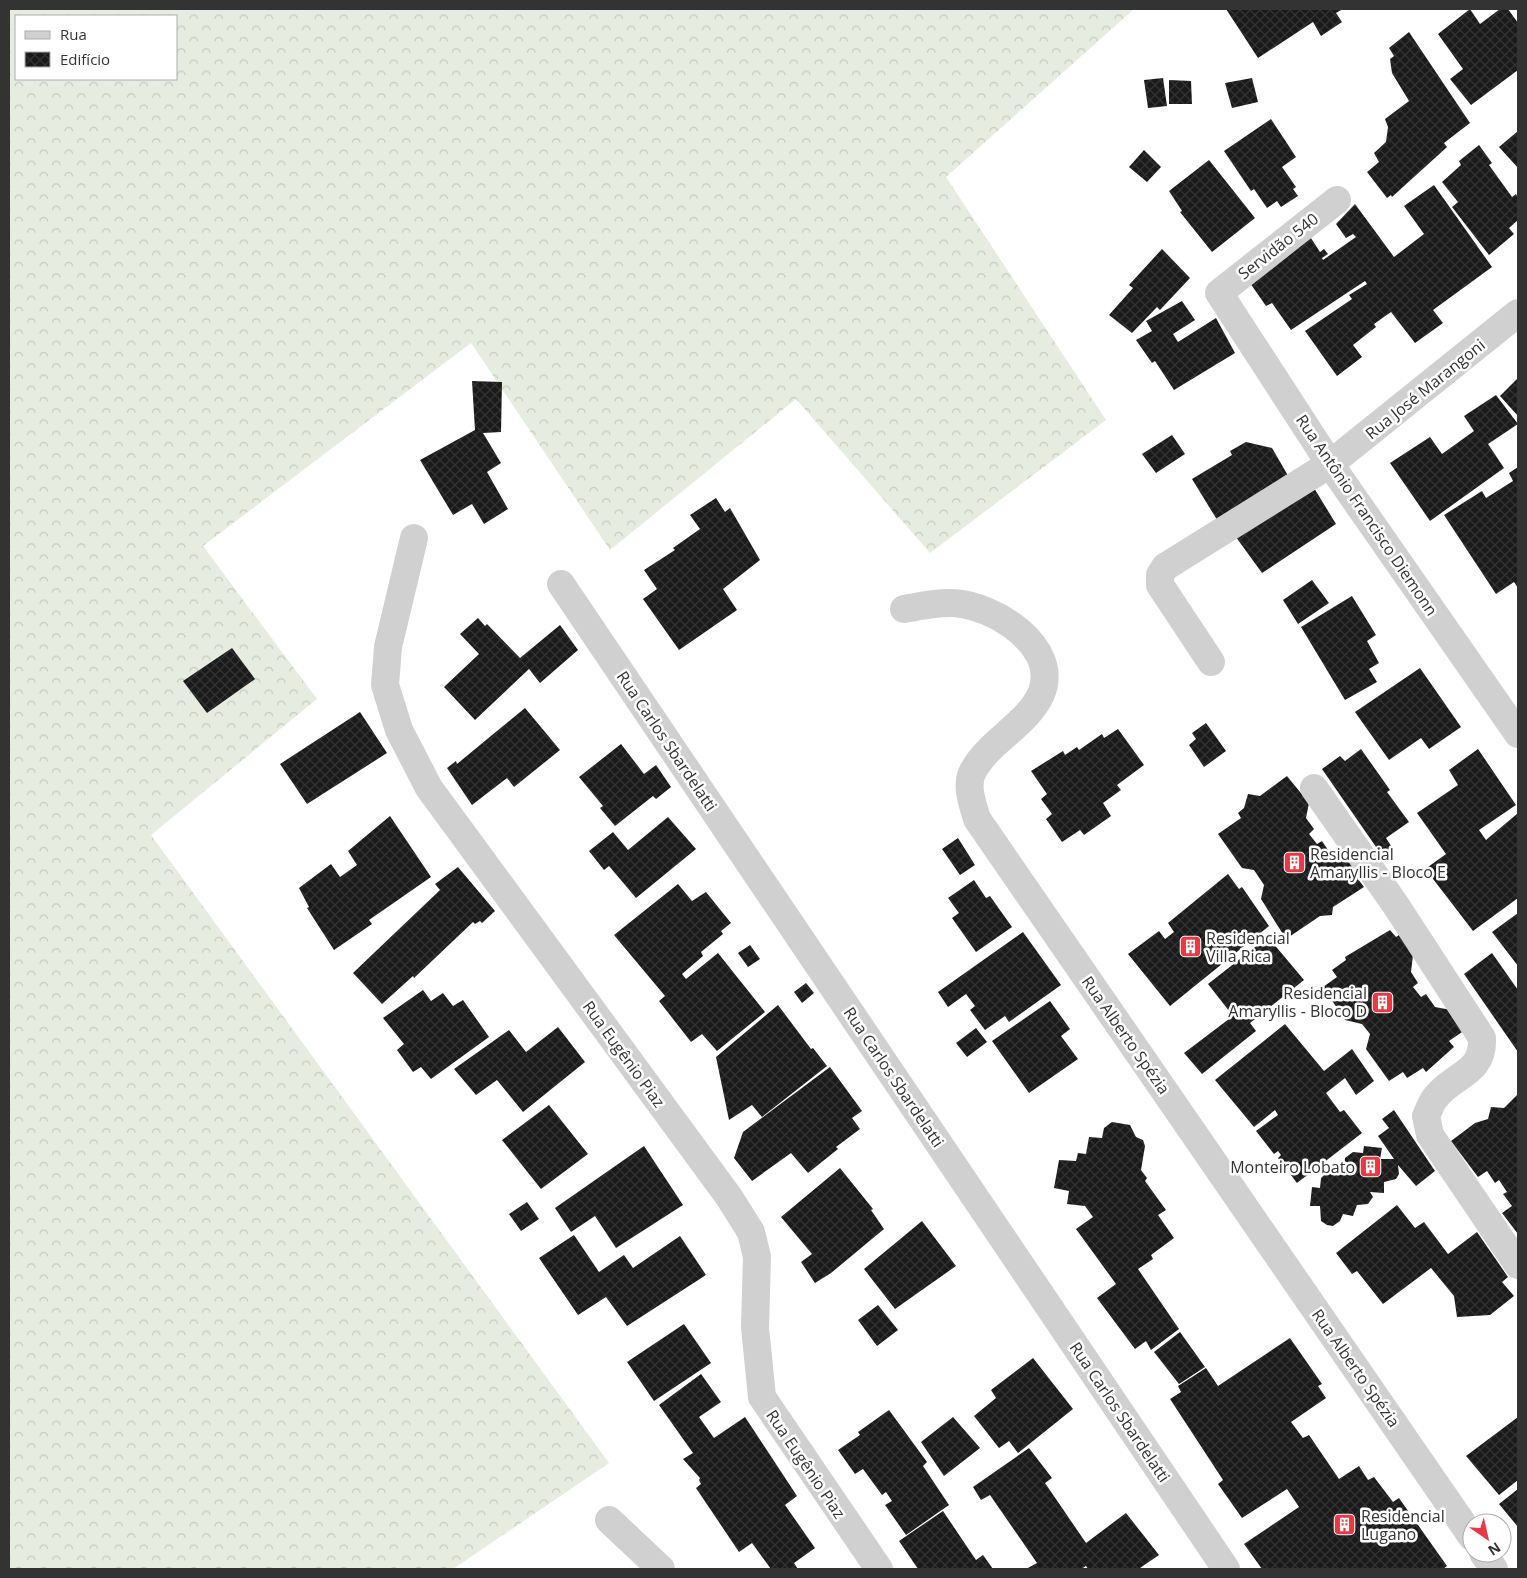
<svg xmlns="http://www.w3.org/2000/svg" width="1527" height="1578" font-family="'Open Sans',sans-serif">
  <defs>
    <pattern id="forest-crowns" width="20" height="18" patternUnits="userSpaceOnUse" patternTransform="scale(1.25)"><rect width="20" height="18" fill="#e6ecdf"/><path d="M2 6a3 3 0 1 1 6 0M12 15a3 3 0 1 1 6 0" fill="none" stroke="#c6cbc0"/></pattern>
    <pattern id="building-cross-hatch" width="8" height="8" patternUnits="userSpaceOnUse" patternTransform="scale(1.25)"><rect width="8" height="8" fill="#1a1a1a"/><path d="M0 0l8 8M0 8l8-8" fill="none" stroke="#333"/></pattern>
  </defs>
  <rect width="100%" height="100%" fill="#fff"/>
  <!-- forest -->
  <path fill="url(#forest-crowns)" fill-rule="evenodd" d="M9,9H1134L946,177L1106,420L930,553L796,399L610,550L471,343L203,546L317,699L151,835L609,1463L453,1569H9ZM16,16H176V79H16Z"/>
  <!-- building -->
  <path fill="url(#building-cross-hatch)" d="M1226,9H1343L1336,13L1342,22L1321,36L1313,22L1258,58Z
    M1470,9L1480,24L1500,9H1508L1518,23V70L1471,105L1450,79L1463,69L1438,34Z
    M1409,32L1470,123L1444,143L1447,147L1392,197L1391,195L1387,198L1367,172L1379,162L1374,153L1386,142L1388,127L1385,119L1409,101L1392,73L1390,59L1394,56L1389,48Z
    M1163,78L1167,106L1148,108L1144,80Z
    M1252,78L1258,102L1232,108L1225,83Z
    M1169,80L1191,81L1192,104H1169Z
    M1271,119L1296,157L1282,167L1296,187L1293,189L1298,196L1281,207L1277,201L1267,208L1254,189L1251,191L1224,151Z
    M1518,131V168L1499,147Z
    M1479,145L1492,163L1489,165L1512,197L1516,194L1518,198V220L1509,228L1514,234L1489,255L1452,207L1458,202L1442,182L1461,165L1459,161Z
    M1144,150L1161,167L1147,182L1129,167Z
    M1209,160L1255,218L1212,252L1180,212L1182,211L1169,191Z
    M1434,185L1492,267L1433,310L1443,323L1415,343L1391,312L1374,324L1376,327L1353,345L1362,357L1337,376L1305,331L1352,299L1349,295L1367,284L1365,281L1291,330L1272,303L1266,306L1250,283L1309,235L1320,252L1324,249L1328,254L1322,258L1323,260L1356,237L1353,234L1346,238L1336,224L1355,204L1394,257L1424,234L1404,206Z
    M1162,249L1190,278L1160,310L1157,307L1132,333L1109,315L1133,288L1129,285Z
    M1182,301L1195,320L1173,334L1178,342L1216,318L1235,353L1174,390L1155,361L1152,363L1136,340L1152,331L1146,321Z
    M1518,378V416L1500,396Z
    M472,381L502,382L501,432L483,433L501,463L487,472L508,509L484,524L472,504L453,515L420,460L475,430Z
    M1496,395L1518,424L1488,444L1504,468L1430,521L1390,463L1430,437L1442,454L1474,431L1464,416Z
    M1172,435L1185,454L1156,473L1142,454Z
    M1246,442L1272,448L1290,479L1219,523L1192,479L1232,455L1230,451Z
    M1518,467V588L1514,582L1496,594L1444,515L1482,491L1486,498L1513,481L1509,473Z
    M1311,483L1336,524L1262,573L1233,533Z
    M716,498L725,512L730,508L760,560L723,589L737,610L679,650L643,599L657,589L644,570L675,550L673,548L700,529L690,515Z
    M1312,580L1329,603L1298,624L1283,600Z
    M1352,596L1376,635L1367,641L1379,663L1369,669L1377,682L1345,700L1301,627Z
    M478,618L485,626L487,624L520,658L560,625L578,650L540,683L529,669L475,720L444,687L479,654L460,634Z
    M232,648L255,679L207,713L183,681Z
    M1420,668L1461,727L1429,749L1421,738L1389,760L1355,712Z
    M525,708L560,750L514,787L507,778L472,805L447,768L456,761L457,764Z
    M360,712L387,753L307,804L280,764Z
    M1206,723L1226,751L1204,767L1189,745L1196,739L1192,733Z
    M1118,729L1144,765L1117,785L1121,790L1103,803L1111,816L1084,835L1080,830L1062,842L1046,819L1052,814L1041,799L1047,794L1031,771L1063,751L1065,755L1077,747L1079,750L1102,734L1104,738Z
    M621,744L644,774L656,765L671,787L656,799L653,796L615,826L600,808L603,806L579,777Z
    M1361,749L1390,790L1387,792L1409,822L1386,838L1393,849L1383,857L1322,769L1340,756L1345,761Z
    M1478,749L1516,805L1479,830L1486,840L1518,813V898L1473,931L1430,875L1426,879L1421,872L1446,854L1417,813L1458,785L1449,770Z
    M1287,776L1309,803L1306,818L1314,829L1309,834L1317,844L1322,841L1330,853L1336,850L1340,855L1346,857L1360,877L1358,879L1364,887L1333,907L1332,915L1320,916L1286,939L1261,899L1264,885L1254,870L1242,868L1218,834L1241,818L1238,813L1244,808L1248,794L1260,796Z
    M390,816L431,877L369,920L372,924L334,950L307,908L309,907L299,888L331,864L340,877L357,865L348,851Z
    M668,817L696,849L636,898L609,866L604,870L589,851L613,832L628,850Z
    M958,838L975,865L960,875L942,849Z
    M458,867L495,911L482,923L480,921L475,924L473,922L414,978L413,976L382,1004L353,973L440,890L435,884Z
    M1228,874L1239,889L1242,887L1269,926L1170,1006L1128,954L1159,931L1165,939L1174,932L1168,923Z
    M974,880L986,898L990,896L1012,927L976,952L952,918L959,913L948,898Z
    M678,884L692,901L706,892L731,923L721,931L723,934L701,952L703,956L682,974L686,979L718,953L765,1012L717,1051L702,1034L691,1042L659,1001L665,996L614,935Z
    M1518,913V966L1492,932Z
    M1390,930L1396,937L1399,935L1413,955L1411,972L1418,983L1413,987L1421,997L1426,994L1435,1007L1451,1010L1465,1030L1449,1041L1454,1047L1426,1072L1423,1068L1407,1078L1403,1072L1389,1081L1366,1049L1370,1034L1362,1024L1345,1020L1323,987L1337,977L1332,970L1346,960L1345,957Z
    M1023,932L1061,985L1009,1022L1005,1016L985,1030L970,1010L975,1006L966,994L948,1007L938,992Z
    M1268,937L1304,980L1250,1023L1256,1031L1202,1074L1184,1053L1233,1016L1208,984Z
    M750,945L760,959L748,967L738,953Z
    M1492,953L1518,990V1052L1464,974Z
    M806,983L814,993L802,1003L794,992Z
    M423,990L431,1001L443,993L453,1006L463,1000L489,1037L431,1079L421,1067L413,1072L397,1050L404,1044L383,1018Z
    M1050,1001L1070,1029L1061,1036L1078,1059L1029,1093L992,1041Z
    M778,1005L811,1049L813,1048L827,1066L762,1117L752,1105L729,1120L716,1057Z
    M1285,1024L1324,1071L1352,1049L1374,1081L1356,1095L1345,1078L1326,1093L1340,1112L1344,1110L1362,1133L1297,1183L1278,1158L1281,1155L1278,1151L1274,1154L1256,1131L1278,1115L1275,1110L1254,1127L1215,1080Z
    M558,1027L585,1062L523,1112L497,1080L476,1095L454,1069L509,1030L526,1052Z
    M976,1028L987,1042L967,1057L956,1043Z
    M830,1067L862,1111L852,1118L860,1129L836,1147L838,1149L808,1173L791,1153L752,1181L734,1158L743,1132Z
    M1518,1094V1234L1502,1213L1512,1206L1503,1194L1507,1192L1499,1180L1495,1183L1487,1171L1478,1177L1451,1141L1475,1123L1488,1119L1491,1107L1504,1108Z
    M549,1105L588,1154L541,1189L502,1140Z
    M1394,1110L1435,1171L1416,1186L1398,1165L1399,1174L1396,1179L1384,1182V1193L1370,1192L1373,1197L1368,1204L1357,1205L1353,1216L1343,1214L1340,1221L1333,1226L1327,1225L1321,1221L1320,1206H1310L1312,1187L1320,1188L1321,1178L1328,1171L1338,1173L1344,1168L1345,1158L1353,1152L1363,1153L1364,1146L1382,1148L1380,1159H1394L1378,1136L1389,1128L1382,1119Z
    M1112,1122L1130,1125L1136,1137L1143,1140L1145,1146L1141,1170L1147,1178L1145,1181L1166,1210L1158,1215L1174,1238L1151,1255L1153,1259L1138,1269L1179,1329L1151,1350L1146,1341L1135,1349L1097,1298L1116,1284L1076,1229L1093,1217L1085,1206L1067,1204L1069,1191L1054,1188L1059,1160L1076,1161L1078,1153L1086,1154L1089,1137L1102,1138L1104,1128Z
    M644,1146L683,1205L616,1248L595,1216L571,1232L555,1208Z
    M840,1168L873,1209L871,1210L884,1229L831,1273L815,1283L801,1262L812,1254L781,1217Z
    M527,1202L539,1219L521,1231L509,1214Z
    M1397,1205L1415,1228L1424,1222L1448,1254L1477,1232L1508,1277L1502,1282L1514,1296L1490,1315L1457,1317L1454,1296L1431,1268L1383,1304L1357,1271L1352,1274L1336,1253Z
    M922,1221L956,1266L895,1309L864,1269Z
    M574,1235L599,1272L624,1255L633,1268L680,1236L706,1275L627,1326L606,1297L578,1315L539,1258Z
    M878,1305L898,1330L877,1346L858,1320Z
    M684,1324L711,1363L654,1401L627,1362Z
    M1180,1332L1205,1367L1179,1384L1154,1352Z
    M1290,1338L1322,1384L1318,1386L1326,1398L1291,1422L1303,1438L1309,1435L1339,1479L1359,1466L1368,1480L1374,1477L1393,1502L1399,1498L1447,1566L1443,1569H1262L1244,1544L1299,1507L1287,1489L1242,1518L1218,1484L1223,1480L1170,1399L1181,1392L1178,1386L1206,1368L1218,1386Z
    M1033,1358L1073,1409L1018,1453L1009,1441L999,1448L974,1416L996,1398L991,1390Z
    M701,1374L721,1402L699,1417L714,1438L745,1417L797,1496L785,1505L815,1548L794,1563L798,1569H771L752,1543L739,1552L696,1488L701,1484L699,1480L700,1478L683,1459L693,1453L659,1405Z
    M889,1410L927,1462L923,1466L949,1505L906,1535L885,1505L892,1501L886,1492L882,1495L863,1469L855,1474L838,1450L860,1435L858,1432Z
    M953,1417L980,1448L944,1476L921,1442Z
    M1518,1417V1480L1499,1495L1466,1456Z
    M1029,1448L1052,1478L1045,1483L1086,1543L1126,1513L1159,1555L1140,1568L1142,1569H1088L1086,1566L1081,1569H1026L1037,1563L990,1495L981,1500L973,1487Z
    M1518,1489V1527L1499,1504Z
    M943,1511L976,1560L983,1555L993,1569H918L899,1541Z"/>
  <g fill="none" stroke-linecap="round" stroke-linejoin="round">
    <!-- minor -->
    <path stroke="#d0d0d0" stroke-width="28" d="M1337,200L1219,293L1330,464L1518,734
      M414,538L388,647L385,685L399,730L429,788L729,1197L751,1232L757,1257L755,1327L762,1397L879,1569
      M561,584L1226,1569
      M904,609C920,606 937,602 953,603C994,605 1061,647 1041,694C1027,725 989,741 973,771C965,785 973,805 977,819L1472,1537
      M1211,662L1160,585V575L1165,567L1330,464L1518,313
      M1314,788L1397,907L1482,1038C1484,1074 1453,1074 1435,1098C1431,1103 1429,1110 1426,1116L1430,1135L1518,1265
      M609,1520L661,1569
      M1483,1553L1494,1569"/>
  </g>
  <!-- icons -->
  <defs>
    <symbol id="building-square" viewBox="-11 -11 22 22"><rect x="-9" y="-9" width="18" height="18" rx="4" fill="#e63946" stroke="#fff"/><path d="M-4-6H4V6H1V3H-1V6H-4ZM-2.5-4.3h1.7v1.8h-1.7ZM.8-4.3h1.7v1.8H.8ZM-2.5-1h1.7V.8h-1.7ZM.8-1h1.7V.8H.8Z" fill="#fff"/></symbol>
  </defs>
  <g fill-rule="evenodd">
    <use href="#building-square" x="1282" y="850" width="25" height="25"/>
    <use href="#building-square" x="1178" y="934" width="25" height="25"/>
    <use href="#building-square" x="1370" y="990" width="25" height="25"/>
    <use href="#building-square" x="1358" y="1154" width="25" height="25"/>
    <use href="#building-square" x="1332" y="1512" width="25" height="25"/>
  </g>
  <g text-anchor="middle" stroke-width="5" stroke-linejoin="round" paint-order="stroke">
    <!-- street labels -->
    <g font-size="16" fill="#333" stroke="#fff">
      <text transform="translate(1278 246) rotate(-38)" y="6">Servidão 540</text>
      <text transform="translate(1425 389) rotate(-39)" y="6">Rua José Marangoni</text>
      <text transform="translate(1367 515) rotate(56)" y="6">Rua Antônio Francisco Diemonn</text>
      <text transform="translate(667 741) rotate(56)" y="6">Rua Carlos Sbardelatti</text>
      <text transform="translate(1126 1035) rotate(55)" y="6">Rua Alberto Spézia</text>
      <text transform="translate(624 1054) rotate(54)" y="6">Rua Eugênio Piaz</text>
      <text transform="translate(894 1077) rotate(56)" y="6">Rua Carlos Sbardelatti</text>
      <text transform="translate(1356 1368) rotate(55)" y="6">Rua Alberto Spézia</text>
      <text transform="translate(1120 1412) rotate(56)" y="6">Rua Carlos Sbardelatti</text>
      <text transform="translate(806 1464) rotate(56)" y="6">Rua Eugênio Piaz</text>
    </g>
    <!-- poi labels -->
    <g font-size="16" fill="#333" stroke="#fff" text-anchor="start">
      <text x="1310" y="860">Residencial<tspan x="1310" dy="18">Amaryllis - Bloco E</tspan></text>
      <text x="1206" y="944">Residencial<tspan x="1206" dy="18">Villa Rica</tspan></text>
      <text x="1367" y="999" text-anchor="end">Residencial<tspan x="1367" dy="18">Amaryllis - Bloco D</tspan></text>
      <text x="1355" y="1173" text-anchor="end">Monteiro Lobato</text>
      <text x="1361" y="1522">Residencial<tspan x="1361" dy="18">Lugano</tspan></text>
    </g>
  </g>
  <!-- border -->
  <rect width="1527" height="1578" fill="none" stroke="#333333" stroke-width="20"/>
  <!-- legend -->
  <rect x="15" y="15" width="162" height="65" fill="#ffffff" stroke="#adadad"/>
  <rect x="25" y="31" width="25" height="8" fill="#d0d0d0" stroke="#adadad"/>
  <text x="60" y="40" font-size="15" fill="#333333">Rua</text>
  <rect x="25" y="52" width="25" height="15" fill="url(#building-cross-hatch)" stroke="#adadad"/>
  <text x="60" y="65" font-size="15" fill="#333333">Edifício</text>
  <!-- north arrow -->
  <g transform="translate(1487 1538) rotate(146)"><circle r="24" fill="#ffffff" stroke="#adadad"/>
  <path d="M0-4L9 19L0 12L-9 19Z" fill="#e63946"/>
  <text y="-8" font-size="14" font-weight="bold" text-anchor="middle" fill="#333333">N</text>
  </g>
</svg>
